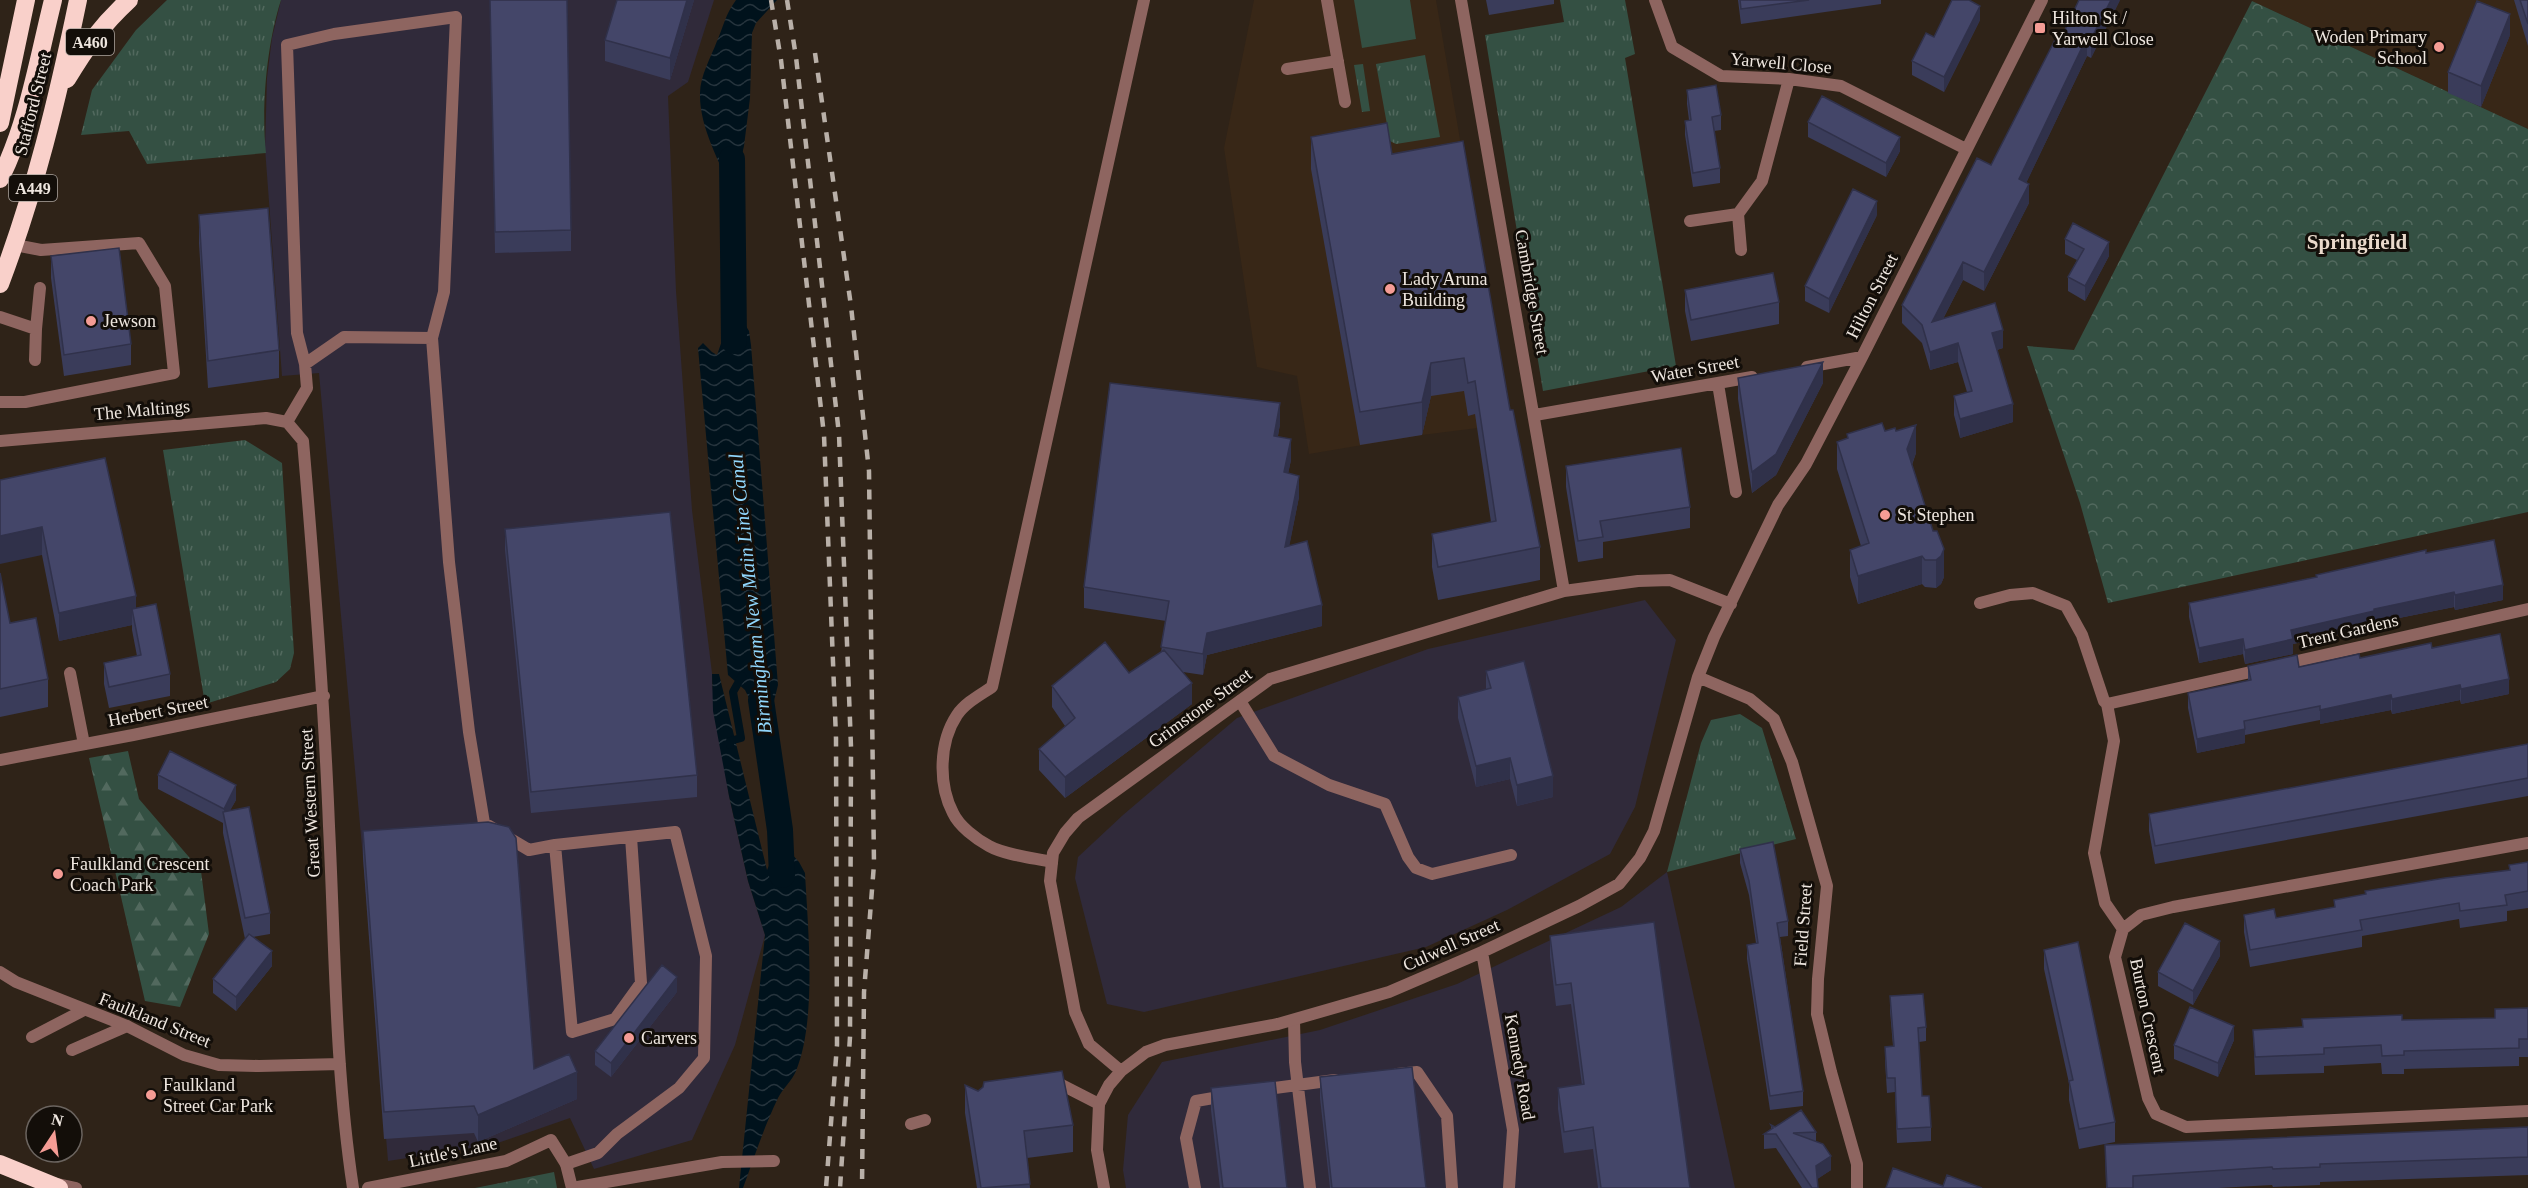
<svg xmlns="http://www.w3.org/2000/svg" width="2528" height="1188" font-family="'Times New Roman',serif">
  <defs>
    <pattern id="grass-tufts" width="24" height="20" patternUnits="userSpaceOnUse" patternTransform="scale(1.5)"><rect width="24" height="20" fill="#345043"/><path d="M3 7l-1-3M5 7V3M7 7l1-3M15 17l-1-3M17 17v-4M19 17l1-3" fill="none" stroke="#52695e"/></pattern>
    <pattern id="forest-firs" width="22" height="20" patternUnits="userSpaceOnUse" patternTransform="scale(1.5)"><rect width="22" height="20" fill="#345043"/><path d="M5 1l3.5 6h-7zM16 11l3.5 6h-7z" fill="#52695e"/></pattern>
    <pattern id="park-crowns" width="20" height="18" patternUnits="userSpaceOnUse" patternTransform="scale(1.5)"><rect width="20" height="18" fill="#345043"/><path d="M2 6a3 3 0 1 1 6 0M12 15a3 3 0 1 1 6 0" fill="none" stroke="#52695e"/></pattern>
    <pattern id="water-waves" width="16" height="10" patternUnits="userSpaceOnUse" patternTransform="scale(1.5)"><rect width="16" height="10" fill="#00121c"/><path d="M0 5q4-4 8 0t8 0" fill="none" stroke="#26343d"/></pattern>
  </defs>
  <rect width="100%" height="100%" fill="#2f2318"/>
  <!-- built -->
  <path fill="#382717" d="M1254,0H1436L1509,424L1422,435L1309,454L1297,376L1257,367L1224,148Z
    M2528,0V129L2252,1L2253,0Z"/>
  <!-- industrial -->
  <path fill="#302a3a" d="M281,0H714L688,82L668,96L676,291L692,510L712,673V684L729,796L748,881L765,935L735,1045L692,1140L594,1169L570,1118L492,1145L388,1161L363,858L319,373L282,376L265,148L267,78L272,38Z
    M1645,600L1676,640L1635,807L1610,854L1507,910L1426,947L1144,1012L1107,1004L1075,878L1078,857L1123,815L1237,718L1428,649Z
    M1667,872L1735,1188H1126L1123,1170L1128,1115L1162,1062L1320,1030L1457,984L1621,907Z"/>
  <!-- grass -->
  <path fill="url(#grass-tufts)" d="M167,0H281C267,43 261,107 266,153L147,164L129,131L81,135L92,90L136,30Z
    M1560,0H1625L1635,54L1625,58L1676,366L1543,391L1485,35L1564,22Z
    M1425,55L1440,137L1396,144L1390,141L1376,64Z
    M1363,64L1370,111L1362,112L1354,65Z
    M245,440L282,463L294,653L290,669L276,682L205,704L163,450Z
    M1740,714L1762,728L1796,839L1667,872L1701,743L1711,720Z"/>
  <!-- forest -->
  <path fill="url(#forest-firs)" d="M128,751L139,799L201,871L209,934L180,1007L145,1001L89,758Z"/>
  <!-- park -->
  <path fill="url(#park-crowns)" d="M2252,1L2528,129V512L2108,603L2080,503L2027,346L2074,350Z
    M554,1172L557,1188H475Z"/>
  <!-- pitch -->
  <path fill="#345043" d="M1354,0H1410L1416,39L1362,48Z"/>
  <!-- water -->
  <path fill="url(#water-waves)" d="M736,0H777L756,23L752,33L750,98L744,146L733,193C720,163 699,127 700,93C700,76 711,57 717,41C724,25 725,15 736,0Z
    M734,306L749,331L751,345L778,685L766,733L745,690L728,675L698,348L703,343L712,352L717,355Z
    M712,674H719L767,870L780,841L799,862L805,873C808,929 817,1020 796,1071C792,1081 783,1088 778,1098C764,1127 754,1158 743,1188H739L765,935L748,881L729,796L713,711Z"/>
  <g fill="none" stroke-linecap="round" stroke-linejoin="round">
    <!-- stream -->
    <path stroke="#00121c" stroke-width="8" d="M730,745V741L741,738L733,692L742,676"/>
    <!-- canal -->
    <path stroke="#00121c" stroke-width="26" d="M732,159L734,341
      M761,700L780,830L782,875"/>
    <!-- lane -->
    <path stroke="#8e6560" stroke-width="12" d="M1327,0L1345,102
      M1287,69L1338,61
      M0,317L36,329L35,360
      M36,329L40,288
      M305,364L297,333L287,45L334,34L456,17L444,292L432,338L449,562L469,732L484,823L529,850L555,845L675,832L706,956L704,1058L679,1088L617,1134L598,1153L566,1164
      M0,402H25L174,373L165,286L139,243L41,250L15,245
      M287,422L307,388L305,364L344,337L432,338
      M70,673L84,744
      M1240,701L1274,756L1329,785L1385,804L1408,857L1416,868L1432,874L1511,855
      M555,845L572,1032L615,1019L641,983L631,837
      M1052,862C1034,858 1005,855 989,846C976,839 959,826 953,813C938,784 939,742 957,715C965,703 980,695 992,687L1144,0
      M1294,1020L1295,1062L1310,1188
      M32,1037L84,1010
      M72,1050L127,1026
      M1397,1074L1417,1072L1447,1116L1452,1188
      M1051,1083L1056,1082L1099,1104
      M1260,1090L1335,1080
      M911,1124L925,1120
      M572,1188L722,1162L774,1161
      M1195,1188L1186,1138L1196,1101L1225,1096"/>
    <!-- street -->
    <path stroke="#8e6560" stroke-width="12" d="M1461,0L1564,591
      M1655,0L1672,47L1721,76L1789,79L1841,86L1966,149
      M1690,221L1738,214
      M1741,250L1738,214L1762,181L1789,79
      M1807,367L1862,357
      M1718,384L1736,492
      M1535,415L1752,377
      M0,441L266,418L287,422L303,441C314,570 324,698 329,826C335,947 335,1069 353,1188
      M1980,603L2010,595L2033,593L2066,606L2082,635L2104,701L2107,704L2114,741L2094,853L2105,903L2123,929
      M2284,664L2528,609
      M1698,677L1750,699L1774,719L1792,762L1827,886L1818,979L1817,1014L1831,1072L1857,1164V1188
      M2107,704L2264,669
      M0,760L133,735L324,696
      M2528,843L2173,907L2141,915L2123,929L2115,957L2148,1098L2156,1114L2186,1127L2528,1111
      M1482,952L1513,1130L1509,1188
      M0,972L16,982L127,1026L184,1055L219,1065L259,1066L340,1064
      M1121,1071L1089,1044L1075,1012L1050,881L1053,853L1065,833L1078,818L1270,679L1564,591L1638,581L1670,580L1731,604
      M53,1183L76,1188
      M368,1188L506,1161L551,1140L566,1164L572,1188
      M1104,1188L1097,1150L1099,1104L1109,1085L1121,1071L1146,1052L1165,1045L1278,1024L1389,992L1482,952L1579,906L1619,884L1640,858L1654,831L1698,677L1714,637L1778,505L1806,464L1862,357L2042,0"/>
    <!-- highway -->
    <path stroke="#f9d0ca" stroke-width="18" d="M67,79C86,47 102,25 129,0
      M0,123L26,0
      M0,179C28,123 38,60 53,0
      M0,284C35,192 58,97 78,0
      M0,1164L59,1188"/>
    <!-- rail -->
    <path stroke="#b9b0a8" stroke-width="4.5" stroke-dasharray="10 10" stroke-linecap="butt" d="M771,0L781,60L824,435L836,738L837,1045L826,1188
      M787,0L796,57L839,434L851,747L850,1037L840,1188
      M815,53L851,306L869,471L874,864L864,992L862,1188"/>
  </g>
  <!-- wall -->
  <path fill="#3a3c5a" d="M490,0L571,230V251L495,253Z
    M617,0H694L670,80L605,61V40Z
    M1486,0H1554V4L1489,15Z
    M1738,0H1881V4L1741,24Z
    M2120,0L2091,58L2087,56L2026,183L2029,203L1984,291L1963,280L1943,319L2003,348L1997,350L2013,422L1960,438L1954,415V396L1967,392L1958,362L1930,370L1922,343L1902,323V305L1991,165L2062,36Z
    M2514,0H2528V46Z
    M1980,20L1944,92L1912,75V61L1934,37Z
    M2510,35L2481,107L2448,93V72Z
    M1687,90L1721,115V130L1714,131L1720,168V183L1693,187L1685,135V121L1689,120L1687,104Z
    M1808,122L1900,151L1886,177L1808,137Z
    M1311,137L1392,154L1510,410L1540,547V580L1438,600L1432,567V534L1491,522L1475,414L1468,416L1464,391L1431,396L1422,435L1360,445L1311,169Z
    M199,215L279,350V378L208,388L199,243Z
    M1877,215L1829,313L1805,301V286Z
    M2065,239L2109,256L2085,301L2068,291V277L2077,260L2065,254Z
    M51,256L131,344V365L64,376L51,278Z
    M1685,290L1779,302V324L1691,341L1685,311Z
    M1738,378L1823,383L1776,475L1752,493L1738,399Z
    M1280,424L1278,436L1291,460L1288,473L1299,497L1289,546L1322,626L1207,655L1203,675L1183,672L1192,704L1065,798L1039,770V749L1065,726L1052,707V686L1129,673L1161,652L1166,621L1084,608V587Z
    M1885,431H1896L1916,453L1912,465L1944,577L1941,584L1936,588L1925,587L1922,584L1858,604L1850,577V550L1861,546L1837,469V442L1847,439V434Z
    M1566,466L1690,507V528L1603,542V558L1578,562L1566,487Z
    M0,480L136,608L170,674V696L109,708L104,684V663L137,656L132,630V625L59,641L42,555Z
    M505,529L697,775V797L531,813L505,550Z
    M2426,553L2503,600L2455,610L2454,607L2374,623V626L2293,644V654L2245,664L2243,654L2199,663L2189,617V603L2316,577Z
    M0,573L10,623L48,679V707L0,717Z
    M2432,648L2509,694L2461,704L2460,700L2392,714L2391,710L2320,724V720L2245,735V743L2197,753L2188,708V693L2248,681V666L2299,667Z
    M1486,671L1553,797L1517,806L1510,779L1476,787L1458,718V697L1486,690Z
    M2528,744V796L2155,864L2149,831V814Z
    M158,775L236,800L230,810L270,913V934L253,937L272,966L236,1011L213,993V979L245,939L223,833V823L158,789Z
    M363,831L534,1069L577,1099L478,1142L474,1133L384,1139L363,858Z
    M1740,849L1788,921V936L1780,937L1803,1091V1106L1770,1110L1747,959V945L1756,943L1749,895L1740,863Z
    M2528,862V908L2507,911V921L2460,928L2459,919L2362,936V947L2250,967L2244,932V915L2276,918L2334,908V900L2509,870V865Z
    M1550,936L1690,1188H1598L1593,1149L1564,1153L1558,1109V1088L1582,1085L1571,1004L1556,1006L1550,957Z
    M2044,950L2115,1122V1142L2079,1149L2069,1100V1083L2044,969Z
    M2220,956L2193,1005L2158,986V972Z
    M677,992L611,1077L595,1065V1051Z
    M1890,996L1926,1027V1041L1919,1042L1922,1096L1931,1127V1141L1897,1143L1895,1092L1887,1093L1885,1061V1047L1893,1046L1890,1011Z
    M2528,1008V1057H2519V1066L2404,1069V1074H2382L2381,1063L2324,1066V1073L2255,1075L2253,1030L2402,1020L2495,1018Z
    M2234,1040L2218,1077L2174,1059V1045Z
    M1320,1077L1426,1188H1330L1320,1098Z
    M965,1085L978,1091L1073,1125V1152L1027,1158L1030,1188H977L965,1113Z
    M1211,1088L1287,1188H1220L1211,1110Z
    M1771,1125L1775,1127L1816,1132V1141L1831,1170L1817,1179L1818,1188H1802L1776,1148L1764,1149V1134L1771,1130Z
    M2528,1127V1175L2320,1182V1185L2273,1187L2272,1185L2218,1188H2106L2105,1145Z"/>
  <!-- shaded-wall -->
  <path fill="#30314a" d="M687,0H694L670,80V58Z
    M2111,0H2120L2091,58V39Z
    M1980,6V20L1944,92V77Z
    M2510,14V35L2481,107V86Z
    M2087,37V56L2019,198V179Z
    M1900,137V151L1886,177V163Z
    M2029,184V203L1984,291V272Z
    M1877,201V215L1829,313V299Z
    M2109,242V256L2085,301V286Z
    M1963,262V280L1932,340V322Z
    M2003,330V348L1992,351V333Z
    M1958,343V362L1930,370V352Z
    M1823,362V383L1776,475L1752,493V472Z
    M1431,363V396L1422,435V402Z
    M1280,403V424L1274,457V436Z
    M2013,404V422L1960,438V419Z
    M1916,425V453L1907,477V449Z
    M1291,439V460L1284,494V472Z
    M1299,476V497L1285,568V547Z
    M42,527V555L0,564V536Z
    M1944,549V577L1941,584L1936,588V560Z
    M1922,556V584L1858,604V576Z
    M2503,585V600L2455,610V595Z
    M2454,592V607L2374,623V626L2293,644V654L2245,664V650L2291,630L2374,609Z
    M136,596V624L132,609V625L59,641V613Z
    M1322,605V626L1207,655L1203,675V654L1207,633Z
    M2243,639V654L2199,663V648Z
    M2509,679V694L2461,704V689Z
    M1192,683V704L1065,798V777Z
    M2460,685V700L2392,714V699Z
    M2391,695V710L2320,724V710Z
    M2245,729V743L2197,753V739Z
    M1510,758V779L1476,787V766Z
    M1553,776V797L1517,806V785Z
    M236,785V800L225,820L224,809Z
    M2220,941V956L2193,1005V991Z
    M272,951V966L236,1011V997Z
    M677,977V992L611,1077V1063Z
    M2234,1026V1040L2218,1077V1063Z
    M577,1072V1099L478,1142V1115Z
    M1831,1156V1170L1816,1180V1166Z"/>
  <!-- building -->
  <path fill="#444669" stroke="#30314a" stroke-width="1.5" d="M490,0H567L571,230L495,232Z
    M617,0H687L670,58L605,40Z
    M1740,0H1809L1741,9Z
    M1952,0H1969L1980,6L1944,77L1912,61L1926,33L1934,37Z
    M2079,0H2111L2091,39L2087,37L2019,179L2029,184L1984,272L1963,262L1932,322L1995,303L2003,330L1992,333L2013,404L1960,419L1954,396L1972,391L1958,343L1930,352L1922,325L1902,305L1977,158L1991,165L2058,34L2062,36Z
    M2520,0H2528V24Z
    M2477,1L2510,14L2481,86L2448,72Z
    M1716,85L1721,115L1712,117L1720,168L1693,173L1685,121L1691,120L1687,90Z
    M1822,96L1900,137L1886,163L1808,122Z
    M1387,123L1392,154L1463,141L1510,410H1513L1540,547L1438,567L1432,534L1496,521L1475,381L1468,383L1464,358L1431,363L1422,402L1360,412L1311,137Z
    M1853,189L1877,201L1829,299L1805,286Z
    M268,208L279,350L208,361L199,215Z
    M2073,223L2109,242L2085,286L2068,277L2084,249L2065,239Z
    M119,248L131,344L64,355L51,256Z
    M1773,273L1779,302L1691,320L1685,290Z
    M1823,362L1776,454L1752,472L1738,378Z
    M1110,383L1280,403L1274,436L1291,439L1284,472L1299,476L1285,547L1307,541L1322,605L1207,633L1203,654L1161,647L1169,601L1084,587Z
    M1882,423L1885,431L1895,428L1896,431L1916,425L1907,449L1933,531H1937L1944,549L1941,556L1936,560H1925L1922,556L1858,576L1850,550L1869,543L1837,442L1848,438L1847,434Z
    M1681,448L1690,507L1600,521L1603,537L1578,541L1566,466Z
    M105,458L136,596L59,613L42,527L0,536V480Z
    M670,512L697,775L531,792L505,529Z
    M2494,540L2503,585L2455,595L2454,592L2374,609V611L2291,630L2293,639L2245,650L2243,639L2199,648L2189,603L2317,577L2316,575L2426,550V553Z
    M0,573L10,623L36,618L48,679L0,689Z
    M156,604L170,674L109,687L104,663L141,655L132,609Z
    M2500,634L2509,679L2461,689L2460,685L2392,699L2391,695L2320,710V706L2244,721L2245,729L2197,739L2188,693L2251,680L2248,666L2297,655L2299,667L2359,654L2360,658L2431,643L2432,648Z
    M1105,642L1129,673L1164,650L1192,683L1065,777L1039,749L1075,718L1052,686Z
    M1524,661L1553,776L1517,785L1510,758L1476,766L1458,697L1491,688L1486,671Z
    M2528,744V778L2155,846L2149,814Z
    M170,751L236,785L224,809L158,775Z
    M249,807L270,913L245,918L223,812Z
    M488,822L509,827L516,838L534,1069L569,1054L577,1072L478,1115L474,1106L384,1112L363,831Z
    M1773,842L1788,921L1777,923L1803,1091L1770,1096L1747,945L1758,943L1749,881L1740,849Z
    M2528,862V891L2505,895L2507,905L2460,911L2459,903L2360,920L2362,930L2250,950L2244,915L2274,909L2276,918L2335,907L2334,900L2366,894L2365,891L2445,878L2510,870L2509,865Z
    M1654,922L1690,1188H1601L1593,1127L1564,1132L1558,1088L1584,1084L1571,983L1556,985L1550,936Z
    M2185,923L2220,941L2193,991L2158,972Z
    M249,934L272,951L236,997L213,979Z
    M2078,942L2115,1122L2079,1129L2069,1081L2073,1080L2044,950Z
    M662,965L677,977L611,1063L595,1051Z
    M1923,994L1926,1027L1918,1028L1922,1096H1929L1931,1127L1897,1129L1895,1078H1887L1885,1047L1894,1046L1890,996Z
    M2190,1007L2234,1026L2218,1063L2174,1045Z
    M2528,1008V1039H2519V1048L2404,1051V1055L2382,1056L2381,1045L2324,1048V1054L2255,1057L2253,1030L2303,1027L2302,1019L2402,1015V1020L2495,1018V1009Z
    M1412,1067L1426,1188H1332L1320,1077Z
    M1062,1071L1073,1125L1024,1131L1030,1184L981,1188L965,1085L978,1091L983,1087L984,1082Z
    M1275,1081L1287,1188H1223L1211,1088Z
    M1801,1110L1816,1132L1793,1133L1823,1144L1831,1156L1816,1166L1818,1188H1812L1776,1134H1764L1773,1128L1771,1125L1775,1127Z
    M2528,1127V1157L2320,1164V1167L2273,1169L2272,1167L2133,1176V1188H2107L2105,1145Z
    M1893,1168L1943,1186L1947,1175L1982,1188H1886Z"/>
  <!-- markers -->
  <g fill="#f59c95" stroke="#130e09" stroke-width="2">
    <rect x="2034" y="22" width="12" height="12" rx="3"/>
    <circle cx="2439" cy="47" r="6"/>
    <circle cx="1390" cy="289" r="6"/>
    <circle cx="91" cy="321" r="6"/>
    <circle cx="1885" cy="515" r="6"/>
    <circle cx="58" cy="874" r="6"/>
    <circle cx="629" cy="1038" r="6"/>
    <circle cx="151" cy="1095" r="6"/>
  </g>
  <g text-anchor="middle" stroke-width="6" stroke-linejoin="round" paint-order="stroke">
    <!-- shield labels -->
    <g fill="#130e09" stroke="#aca59f" stroke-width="1.5">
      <rect x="66" y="29" width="48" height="26" rx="4.5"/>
      <rect x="9" y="175" width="48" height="26" rx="4.5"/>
    </g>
    <g font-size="16" font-weight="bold" fill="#eee6df">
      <text x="90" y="48">A460</text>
      <text x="33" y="194">A449</text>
    </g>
    <!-- poi labels -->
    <g font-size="18" fill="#eee6df" stroke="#130e09" text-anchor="start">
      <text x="2052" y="24">Hilton St /<tspan x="2052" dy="21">Yarwell Close</tspan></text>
      <text x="2427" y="43" text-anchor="end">Woden Primary<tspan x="2427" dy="21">School</tspan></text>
      <text x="1402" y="285">Lady Aruna<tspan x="1402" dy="21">Building</tspan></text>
      <text x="103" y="327">Jewson</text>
      <text x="1897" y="521">St Stephen</text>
      <text x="70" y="870">Faulkland Crescent<tspan x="70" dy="21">Coach Park</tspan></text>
      <text x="641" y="1044">Carvers</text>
      <text x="163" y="1091">Faulkland<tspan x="163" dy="21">Street Car Park</tspan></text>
    </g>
    <!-- street labels -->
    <g font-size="18" fill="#eee6df" stroke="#130e09">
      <text transform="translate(1781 63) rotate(5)" y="6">Yarwell Close</text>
      <text transform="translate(33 104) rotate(-76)" y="6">Stafford Street</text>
      <text transform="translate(1532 292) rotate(80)" y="6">Cambridge Street</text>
      <text transform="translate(1872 296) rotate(-63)" y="6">Hilton Street</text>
      <text transform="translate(1695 369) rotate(-10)" y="6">Water Street</text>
      <text transform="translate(142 410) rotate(-5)" y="6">The Maltings</text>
      <text transform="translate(2348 631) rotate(-13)" y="6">Trent Gardens</text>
      <text transform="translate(1200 708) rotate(-36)" y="6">Grimstone Street</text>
      <text transform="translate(158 711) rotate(-11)" y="6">Herbert Street</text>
      <text transform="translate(310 803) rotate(-93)" y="6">Great Western Street</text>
      <text transform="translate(1803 925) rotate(-86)" y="6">Field Street</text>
      <text transform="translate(1451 945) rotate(-24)" y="6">Culwell Street</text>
      <text transform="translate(2148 1016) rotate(78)" y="6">Burton Crescent</text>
      <text transform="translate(155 1020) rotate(22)" y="6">Faulkland Street</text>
      <text transform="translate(1520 1067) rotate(80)" y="6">Kennedy Road</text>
      <text transform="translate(453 1152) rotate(-12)" y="6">Little's Lane</text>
    </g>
    <!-- water labels -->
    <g font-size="20" font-style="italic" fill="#90d6fc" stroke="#130e09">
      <text transform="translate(750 594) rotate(-96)" y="7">Birmingham New Main Line Canal</text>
    </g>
    <!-- quarter labels -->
    <g font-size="21" font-weight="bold" fill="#e9d9cb" stroke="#130e09">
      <text x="2357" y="249">Springfield</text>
    </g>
  </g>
  <!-- north arrow -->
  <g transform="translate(54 1134) rotate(13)"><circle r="28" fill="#130e09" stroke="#6b645f" stroke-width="1.5"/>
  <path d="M0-4.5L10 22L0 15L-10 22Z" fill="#f59c95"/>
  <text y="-9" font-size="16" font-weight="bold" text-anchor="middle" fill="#eee6df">N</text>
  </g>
</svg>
